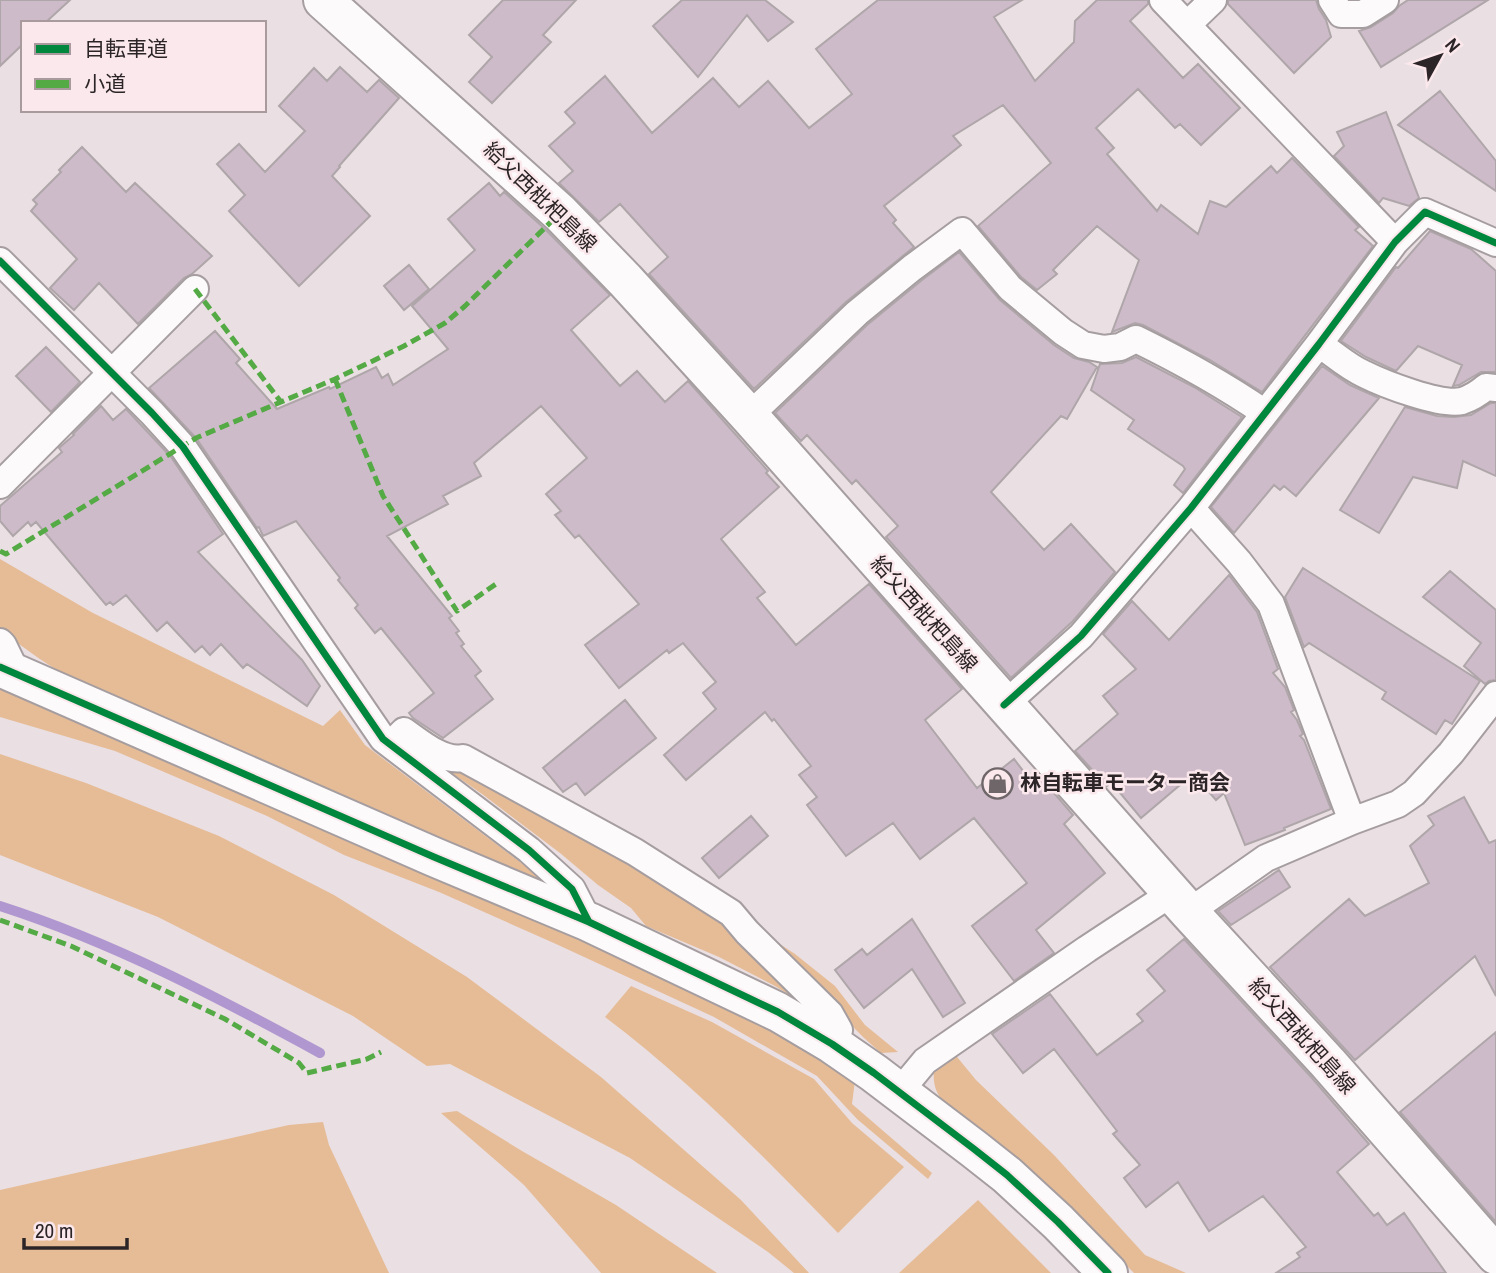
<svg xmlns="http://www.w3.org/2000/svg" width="1496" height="1273" font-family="'Archivo Narrow','Noto Sans JP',sans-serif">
  <rect width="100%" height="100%" fill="#eadfe2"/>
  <!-- green -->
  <path fill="#e6bc97" d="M0,559L93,613L323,726L340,710L365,745L549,884L79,683C51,667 25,650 0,629Z
    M0,684L118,740L726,1003L855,1080L852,1104L932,1173L928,1179L857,1119L817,1076L714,1017L556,944L439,892L344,855L267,816L115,751L0,717Z
    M416,748L464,763L741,932L814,1010L775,986L719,957L646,926L631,908L598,885L560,853L482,794Z
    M0,754L86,783L219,836L334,895L467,977L601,1077L741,1200L809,1273H794L768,1252L630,1158L450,1064L427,1066L353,1016L158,917L0,855Z
    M758,930L795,954L835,986L865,1025L898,1052L881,1053L863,1037Z
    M631,986L712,1022L814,1079L852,1123L904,1167L838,1233C764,1157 690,1081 605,1017Z
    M953,1052L976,1080L1054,1155L1145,1255L1186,1273H1134C1093,1232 1052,1191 1009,1152C989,1134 957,1120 941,1099C934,1089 933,1080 934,1068Z
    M457,1111L522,1151L616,1205L717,1273H601L524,1185L441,1113Z
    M323,1122L329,1145L389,1273H0V1190L289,1125Z
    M978,1200L1051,1273H899Z"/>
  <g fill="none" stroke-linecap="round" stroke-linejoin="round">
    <!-- stream -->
    <path stroke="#b097d0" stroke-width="10" d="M0,906C112,942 217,997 320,1053"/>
  </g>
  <!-- building -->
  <path fill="#cebbc9" stroke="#aea6a9" stroke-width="2" d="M0,0H70L45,23H23V44L0,66Z
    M503,0H576L543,35L551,42L492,103L469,82L492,57L469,35Z
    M682,0H765L793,22L768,41L747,15L698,77L653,26Z
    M878,0H1022L994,17L1035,81L1074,42L1075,21L1097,0H1148V4L1130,21L1183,78L1198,64L1240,108L1201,145L1180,124L1175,128L1138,89L1096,128L1114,148L1107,154L1157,211L1161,205L1198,234L1210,201L1226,207L1271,166L1277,173L1292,158L1359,227L1355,230L1373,246L1262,392L1210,360L1143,325L1135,323L1112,332L1139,260L1097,226L1053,270L1057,274L1037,290L1021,277L978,226L1051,163L1003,105L953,136L961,145L884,206L896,220L893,223L914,247L846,302L754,389L649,274L668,257L620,204L599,222L559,183L573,171L549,146L575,123L565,112L605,76L652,133L713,78L739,107L768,81L809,128L852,94L816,49Z
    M1228,0H1316L1319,9L1326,20L1331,37L1294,73L1228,4Z
    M1408,0H1488L1381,67L1359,31L1371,27L1393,13L1399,6Z
    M340,67L367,92L379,80L399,98L339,166L340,167L332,176L370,216L299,286L229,211L245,195L217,164L239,144L265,172L305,131L279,106L314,68L327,81Z
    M1440,91L1496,161V191L1398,125Z
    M1386,112L1419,198L1409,206L1383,198L1379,203L1334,156L1344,146L1337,132Z
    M82,147L126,192L135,183L212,256L192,274L184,278L138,324L99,283L74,310L50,288L77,259L31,211L37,204L33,200L61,172L59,170Z
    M489,183L500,196L504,192L545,229L610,295L571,330L620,386L637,371L665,402L688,381L768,471L766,473L779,487L721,539L765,592L757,598L796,645L869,584L962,689L925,720L977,788L1014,759L1034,785L1042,779L1073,815L1064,824L1105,873L1036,930L1054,953L1014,981L972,926L1027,883L974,818L920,859L893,823L846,856L807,805L817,797L799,775L811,766L774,719L772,721L765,712L686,780L664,755L716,709L703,693L716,682L683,643L669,653L667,650L619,688L585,645L639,604L579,535L575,538L555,515L561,511L546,494L587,458L541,406L474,463L481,476L443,496L448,504L387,536L452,616L449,618L459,631L456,633L464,644L461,646L481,671L475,676L493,699L443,738L413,718L409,713L434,693L381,628L375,633L355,608L358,605L338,580L340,578L296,521L263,536L259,527L257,528L196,438L149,388L215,331L240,359L236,363L277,409L329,387L330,389L376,367L382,378L388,374L393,385L448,349L412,306L475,250L448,219Z
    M1430,231L1471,249L1496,271V372H1481L1459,385L1453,386L1462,365L1418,346L1396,371L1366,357L1341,341L1396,267L1398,268Z
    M959,252L1000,300L1054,345L1074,358L1089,362L1097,367L1067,419L1061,416L991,492L1044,550L1071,524L1115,572L1073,621L1011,678L886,537L898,526L856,480L852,484L807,435L801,441L775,413L867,325L922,280Z
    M409,265L429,289L404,310L384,286Z
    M46,347L80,382L51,412L16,376Z
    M1136,357L1194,387L1242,417L1183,493L1174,485L1185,469L1183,466L1128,429L1134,420L1091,390L1100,364L1122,363Z
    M1322,366L1350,385L1379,398L1296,496L1284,486L1280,490L1274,485L1234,533L1211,507Z
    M1491,403H1496V476L1463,461L1457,488L1413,477L1379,533L1340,510L1405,407L1437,416L1454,417L1471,415Z
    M101,406L113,420L126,409L171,457L223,534L198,552L302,660L320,686L307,706L247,664L243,668L221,644L210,655L202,646L195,652L167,622L157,631L126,595L113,605L110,602L106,605L36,522L31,526L28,522L13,536L0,521V506L62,452L59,448L74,435L73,434Z
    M1303,568L1480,681L1452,724L1445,720L1436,734L1382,699L1386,692L1309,643L1304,647L1285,597Z
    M1450,571L1496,610V680L1489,681L1485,684L1464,666L1481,643L1423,597Z
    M1229,575L1257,612L1278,669L1273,673L1285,687L1294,710L1291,712L1297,720L1303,734L1300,736L1304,740L1331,809L1284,828L1285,830L1245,845L1224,793L1216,800L1193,774L1141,818L1111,782L1107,786L1075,751L1118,714L1103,696L1136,669L1103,634L1132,601L1169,640Z
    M625,700L656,738L585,795L576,783L563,792L543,768Z
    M1464,797L1489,843L1496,840V996L1475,956L1355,1060L1270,967L1349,899L1365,916L1429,883L1410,846L1434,825L1428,816Z
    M751,816L768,836L719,878L702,858Z
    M1279,870L1290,887L1231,925L1218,911Z
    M912,919L965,1003L943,1017L912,969L864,1008L835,970L862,949L867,955Z
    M1184,939L1312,1078L1369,1144L1337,1172L1374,1216L1378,1213L1387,1225L1404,1213L1446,1273H1276L1300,1257L1297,1253L1306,1247L1263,1196L1209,1231L1178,1182L1146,1207L1124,1178L1140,1165L1113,1134L1117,1131L1054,1049L1023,1073L992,1034L1050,994L1097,1055L1143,1021L1137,1014L1165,991L1147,970Z
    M1496,1032V1222L1400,1112Z"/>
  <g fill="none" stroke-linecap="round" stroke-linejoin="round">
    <defs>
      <path id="street" d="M1163,0L1395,242
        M1332,0L1341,14H1363L1385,0
        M1188,24L1213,0
        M0,261L152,413L183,447L383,739L529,850L572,889L589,922
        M1319,344C1334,354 1348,367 1364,374C1384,384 1441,406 1462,401C1471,398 1479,393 1486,387L1496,388
        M749,416L857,313L912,268L962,231L1010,288L1063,332L1083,345L1104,349L1120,347L1136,339C1181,361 1224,385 1265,413
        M0,485L195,289
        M1191,508L1239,562L1271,604L1352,821
        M0,642L3,645L17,674
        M1004,705L1081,636L1191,508L1319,344L1395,242L1425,212L1496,243
        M391,744L404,731C421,743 443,762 463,758L635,852L731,913L747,932L830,1014L839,1030L832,1044
        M1189,912L1266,858L1352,821L1398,804L1414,793L1451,753L1496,695
        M900,1091L925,1061L1087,949L1172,893"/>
      <path id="secondary" d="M323,0L560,213L625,280L749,416L1189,912L1328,1063L1496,1255
        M0,667L434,857L589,922L778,1012L832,1044L874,1073L974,1149L1007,1175L1058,1222L1108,1273"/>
    </defs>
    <!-- street casing -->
    <use href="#street" stroke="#a59d9f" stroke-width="30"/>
    <!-- secondary casing -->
    <use href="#secondary" stroke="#a59d9f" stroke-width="42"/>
    <!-- street -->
    <use href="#street" stroke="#fcfafb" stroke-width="26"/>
    <!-- secondary -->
    <use href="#secondary" stroke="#fcfafb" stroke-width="38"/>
    <!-- quiet -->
    <path stroke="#54aa44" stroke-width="5" stroke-dasharray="10 5" stroke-linecap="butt" d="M195,289L281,402
      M335,379L383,496L457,611L496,584
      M0,551L6,554L196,438L335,379L404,346L445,323L465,306L560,213
      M0,920L71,946L225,1019L299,1063L307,1073L367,1059L381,1052"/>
    <defs>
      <path id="cycleway" d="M0,261L152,413L183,447L383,739L529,850L572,889L589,922
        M0,667L434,857L589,922L778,1012L832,1044L874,1073L974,1149L1007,1175L1058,1222L1108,1273
        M1004,705L1081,636L1191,508L1319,344L1395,242L1425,212L1496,243"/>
    </defs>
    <!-- cycleway casing -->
    <use href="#cycleway" stroke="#fbe8ec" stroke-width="11"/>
    <!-- cycleway -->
    <use href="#cycleway" stroke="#00873e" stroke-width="7"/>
  </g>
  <!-- icons -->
  <defs>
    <symbol id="shop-ring" viewBox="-11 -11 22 22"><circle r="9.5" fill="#fbe8ec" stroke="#6e6668" stroke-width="1.5"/><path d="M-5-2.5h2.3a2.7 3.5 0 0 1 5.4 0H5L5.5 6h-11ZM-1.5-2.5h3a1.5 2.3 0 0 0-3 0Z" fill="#6e6668"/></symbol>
  </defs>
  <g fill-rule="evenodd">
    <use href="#shop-ring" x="980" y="766" width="35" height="35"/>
  </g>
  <g text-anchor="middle" stroke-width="5" stroke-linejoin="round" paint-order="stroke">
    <!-- street labels -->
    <g font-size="21" fill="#2c2527" stroke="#fbe8ec">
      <text transform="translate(540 197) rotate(44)" y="7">給父西枇杷島線</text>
      <text transform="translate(924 614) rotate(48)" y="7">給父西枇杷島線</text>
      <text transform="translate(1302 1036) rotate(48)" y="7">給父西枇杷島線</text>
    </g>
    <!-- poi labels -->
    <g font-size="21" font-weight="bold" fill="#2c2527" stroke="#fbe8ec" text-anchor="start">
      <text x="1020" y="790">林自転車モーター商会</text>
    </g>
  </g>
  <!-- legend -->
  <rect x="21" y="21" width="245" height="91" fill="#fbe8ec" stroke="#a89a9d" stroke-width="2"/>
  <rect x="35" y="44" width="35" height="10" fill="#00873e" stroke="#a89a9d" stroke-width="2"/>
  <text x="84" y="56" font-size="21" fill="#2c2527">自転車道</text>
  <rect x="35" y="79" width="35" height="10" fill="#54aa44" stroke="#a89a9d" stroke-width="2"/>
  <text x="84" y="91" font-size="21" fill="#2c2527">小道</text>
  <!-- north arrow -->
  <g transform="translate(1440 56) rotate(50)" stroke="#fbe8ec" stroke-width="5" paint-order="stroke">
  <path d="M0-5L12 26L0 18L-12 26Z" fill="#2c2527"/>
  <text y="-10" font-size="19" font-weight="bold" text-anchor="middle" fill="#2c2527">N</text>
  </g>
  <!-- scale -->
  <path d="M24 1238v10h103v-10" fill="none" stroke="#2c2527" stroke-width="3.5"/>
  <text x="35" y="1238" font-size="21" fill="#2c2527" stroke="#fbe8ec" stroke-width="5" paint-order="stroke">20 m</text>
</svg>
